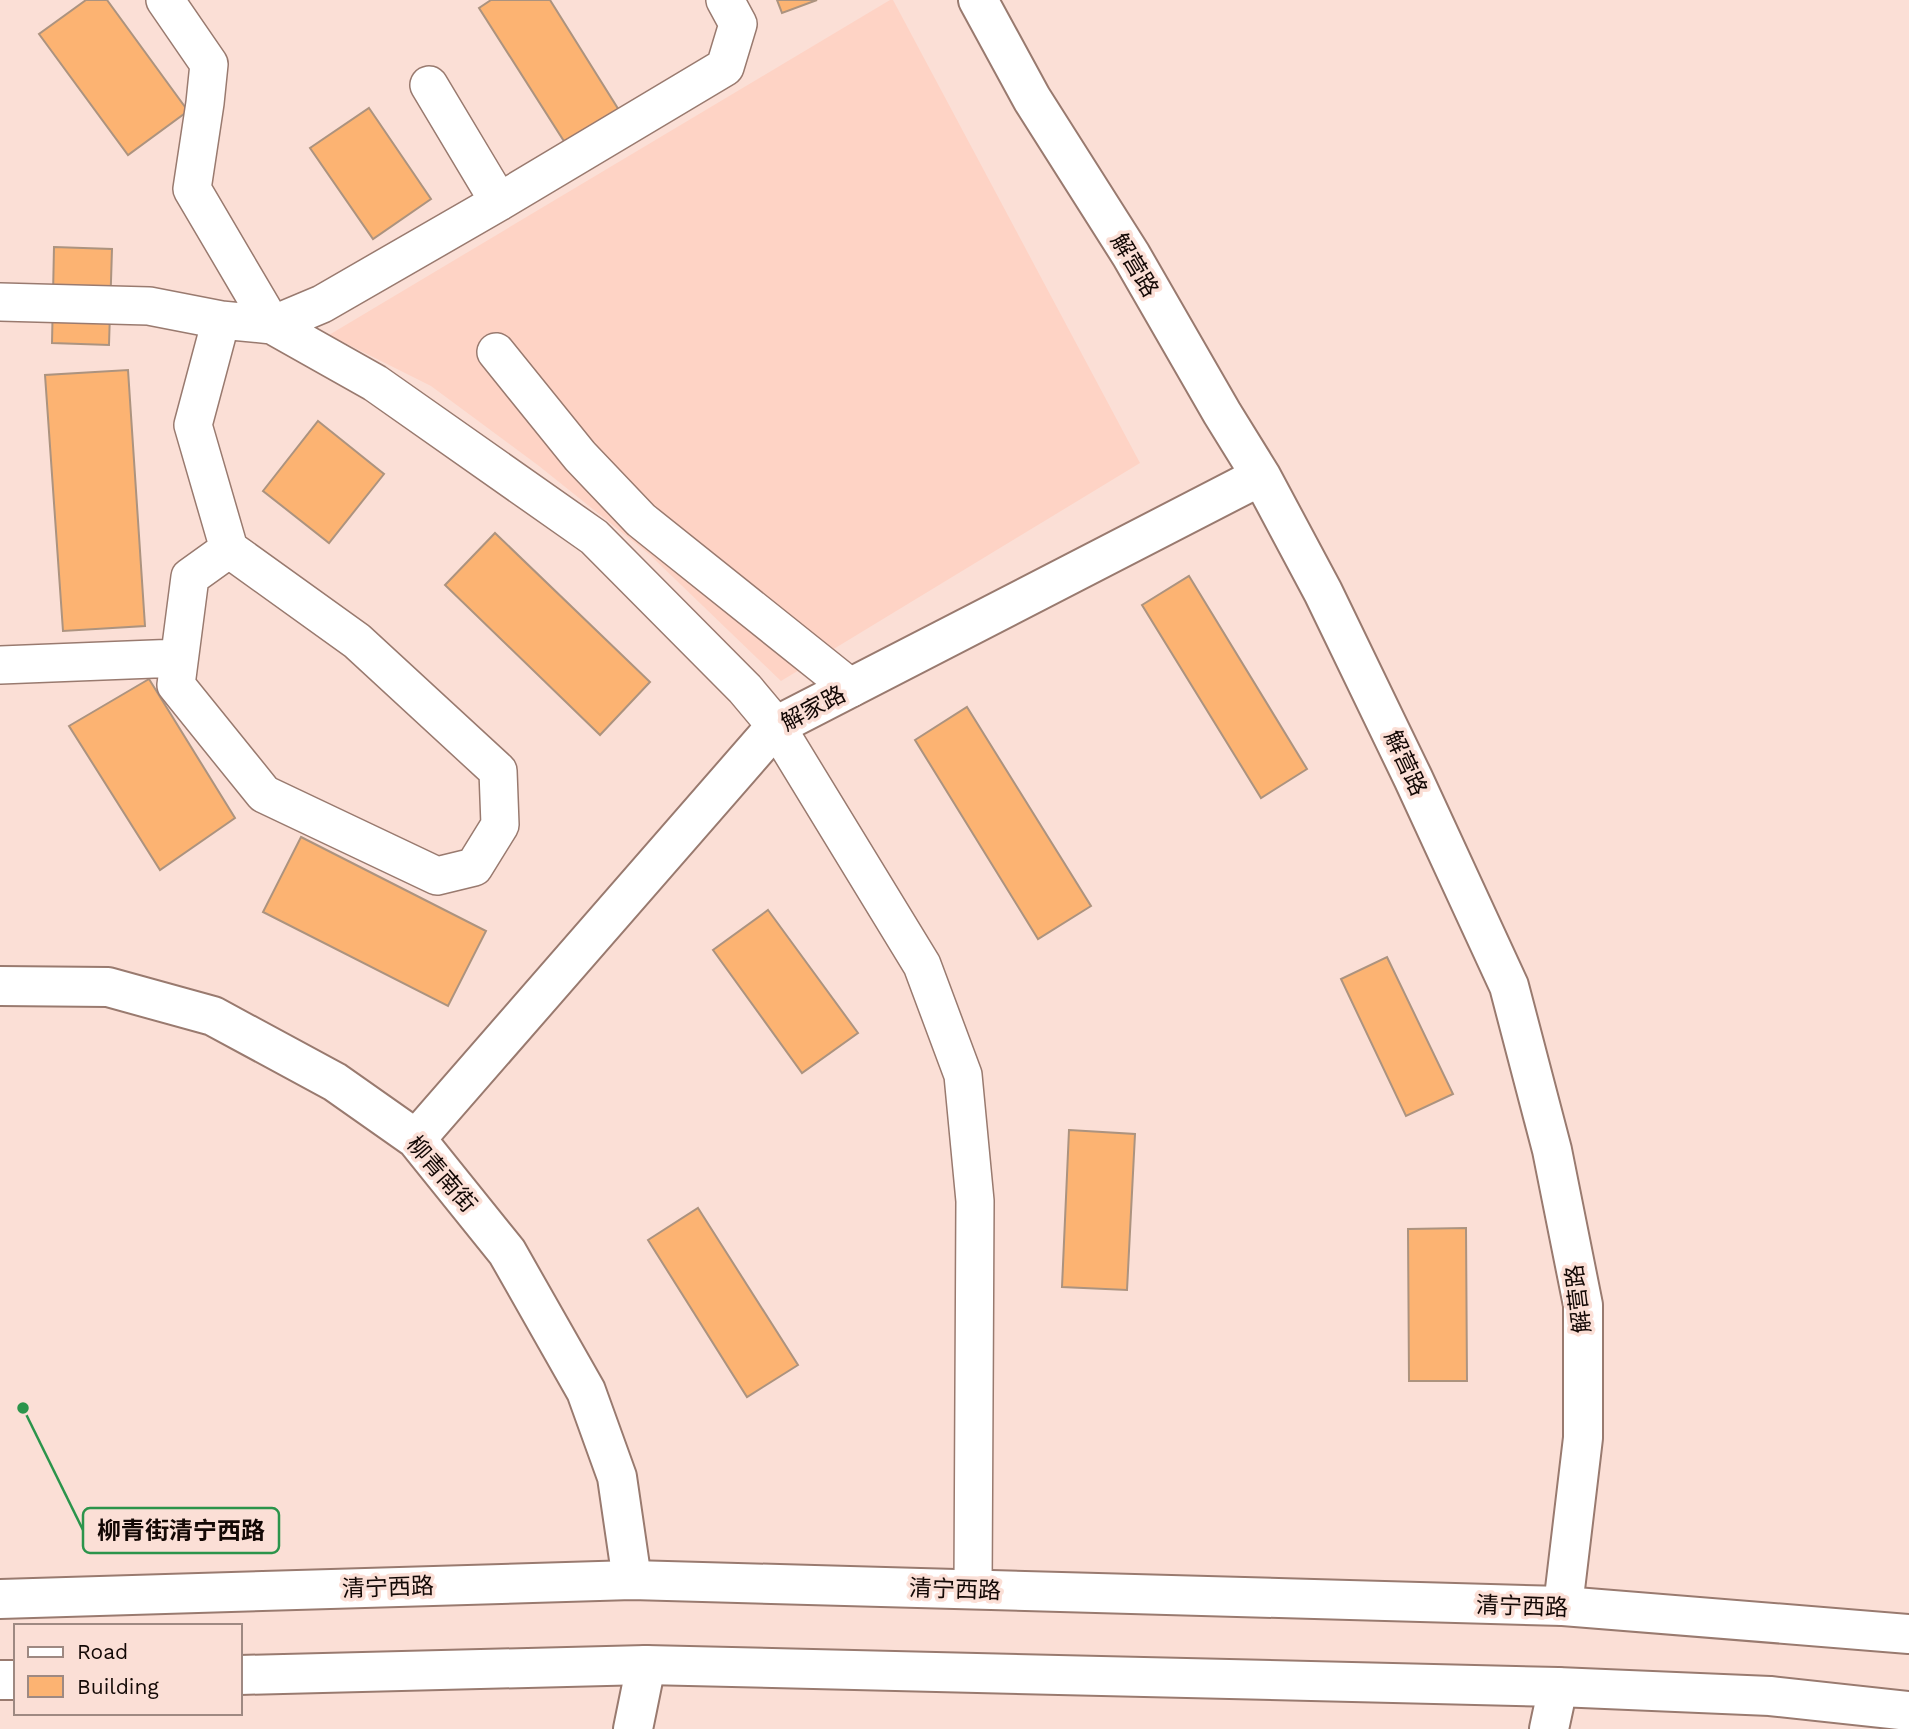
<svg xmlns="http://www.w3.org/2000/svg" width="1909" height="1729" font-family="'Work Sans','Noto Sans SC',sans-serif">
  <rect width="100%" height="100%" fill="#fbdfd6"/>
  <!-- built -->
  <path fill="#fed3c5" d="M890,0H893L1140,463L781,681L649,554L539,466L431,386L329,335Z"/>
  <!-- building -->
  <path fill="#fcb372" stroke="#ac937f" stroke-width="2" d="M86,0H107L188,111L128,155L39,34Z
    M491,0H550L622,115L569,149L479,8Z
    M777,0H817L782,13Z
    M369,108L431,199L373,239L310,148Z
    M54,247L112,249L109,345L52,343Z
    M128,370L145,626L63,631L45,375Z
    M318,421L384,474L329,543L263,491Z
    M495,533L650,682L600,735L445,585Z
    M1189,576L1307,769L1261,798L1142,605Z
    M149,679L235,818L160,870L69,726Z
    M967,707L1091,906L1038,939L915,740Z
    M301,837L486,931L448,1006L263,912Z
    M768,910L858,1033L802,1073L713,950Z
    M1387,957L1453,1094L1406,1116L1341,979Z
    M1069,1130L1135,1134L1127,1290L1062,1287Z
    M698,1208L798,1365L747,1397L648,1240Z
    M1466,1228L1467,1381H1409L1408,1229Z"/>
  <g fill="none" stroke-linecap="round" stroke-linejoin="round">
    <defs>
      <path id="street" d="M165,0L209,64L205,103L192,189L272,325L322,304L499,202L725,67L738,24L725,0
        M429,85L499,202
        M0,302L149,306L221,320L272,325L375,383L594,537L745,689L776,726L922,965L963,1075L975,1201L973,1589
        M221,320L193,425L229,549
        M496,352L580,456L641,520L851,688
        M229,549L357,641L498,771L500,825L474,867L437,876L264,794L176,685L190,577Z
        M0,665L179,658"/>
      <path id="secondary" d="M978,0L1032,99L1131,255L1222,413L1261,476L1323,592L1413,778L1509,986L1552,1150L1583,1305V1438L1563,1606
        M0,986L108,987L213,1016L335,1082L416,1139L507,1252L586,1391L617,1477L632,1580
        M416,1139L776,726L1261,476
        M633,1729L646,1665
        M1549,1729L1558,1687"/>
      <path id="primary" d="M0,1599L632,1580L1563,1606L1909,1634
        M240,1675L646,1665L1558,1687L1770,1696L1909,1711
        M0,1680H16"/>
    </defs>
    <!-- street casing -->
    <use href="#street" stroke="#997a6f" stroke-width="40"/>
    <!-- secondary casing -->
    <use href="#secondary" stroke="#997a6f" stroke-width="42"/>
    <!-- primary casing -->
    <use href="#primary" stroke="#997a6f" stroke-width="42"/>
    <!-- street -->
    <use href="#street" stroke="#fff" stroke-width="37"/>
    <!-- secondary -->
    <use href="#secondary" stroke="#fff" stroke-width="38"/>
    <!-- primary -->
    <use href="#primary" stroke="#fff" stroke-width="38"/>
  </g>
  <g text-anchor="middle" stroke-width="7" stroke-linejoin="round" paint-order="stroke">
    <!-- street labels -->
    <g font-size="23" fill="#130805" stroke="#fbdfd6">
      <text transform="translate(1135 265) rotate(59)" y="8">解营路</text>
      <text transform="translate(813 708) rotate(-28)" y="8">解家路</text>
      <text transform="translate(1406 763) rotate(65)" y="8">解营路</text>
      <text transform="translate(442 1174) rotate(49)" y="8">柳青南街</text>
      <text transform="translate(1578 1299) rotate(-97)" y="8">解营路</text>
      <text transform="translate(388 1587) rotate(-2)" y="8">清宁西路</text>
      <text transform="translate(955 1589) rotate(2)" y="8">清宁西路</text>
      <text transform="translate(1522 1606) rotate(2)" y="8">清宁西路</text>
    </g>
  </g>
  <!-- callouts -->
  <path fill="none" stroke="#2b944b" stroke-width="2.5" d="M23 1408L83 1530"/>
  <circle fill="#2b944b" stroke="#fbdfd6" stroke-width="2.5" cx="23" cy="1408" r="7"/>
  <rect fill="#fbdfd6" stroke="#2b944b" stroke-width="2.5" x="83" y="1508" width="196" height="45" rx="7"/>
  <g font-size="24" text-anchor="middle" font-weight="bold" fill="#130805">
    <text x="181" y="1539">柳青街清宁西路</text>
  </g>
  <!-- legend -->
  <rect x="14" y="1624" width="228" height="91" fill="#fbdfd6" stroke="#9e8982" stroke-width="2"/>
  <rect x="28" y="1647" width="35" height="10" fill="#ffffff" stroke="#9e8982" stroke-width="2"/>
  <text x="77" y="1659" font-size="21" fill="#130805">Road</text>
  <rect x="28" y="1676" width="35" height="21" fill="#fcb372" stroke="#9e8982" stroke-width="2"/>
  <text x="77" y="1694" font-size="21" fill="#130805">Building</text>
</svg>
